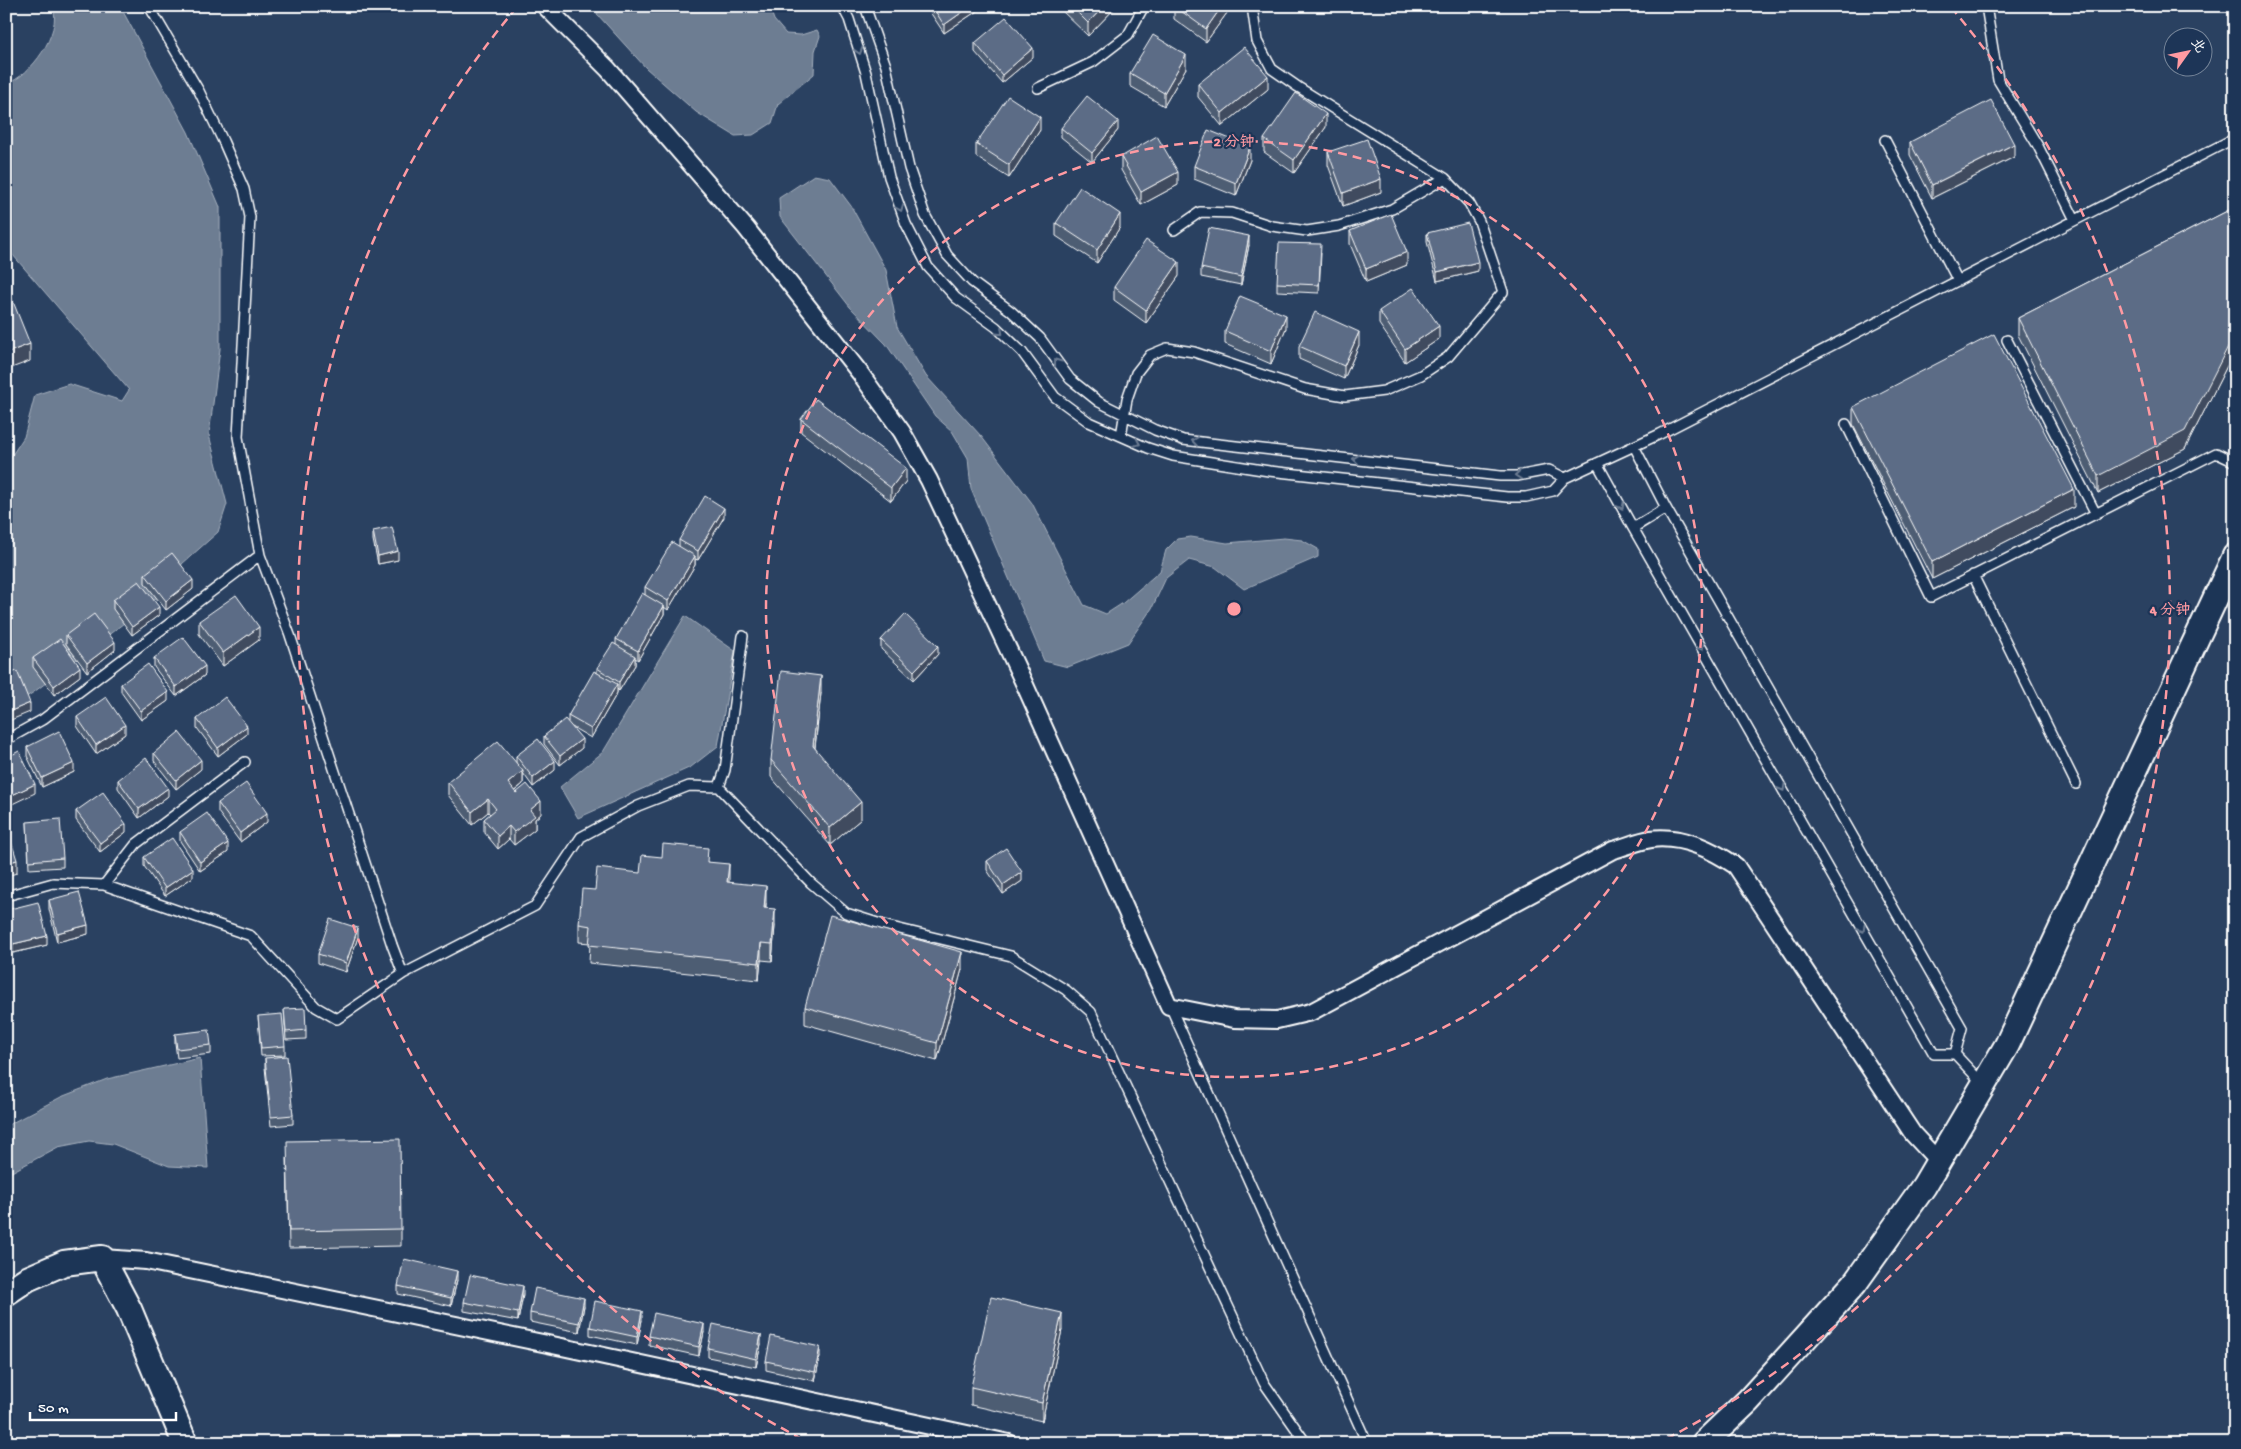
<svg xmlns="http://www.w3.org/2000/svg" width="2241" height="1449" font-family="'Gochi Hand','LXGW WenKai TC',sans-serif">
  <rect width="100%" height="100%" fill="#2a4161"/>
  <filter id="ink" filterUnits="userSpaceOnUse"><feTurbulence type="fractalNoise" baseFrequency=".02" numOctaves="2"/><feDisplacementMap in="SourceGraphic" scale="10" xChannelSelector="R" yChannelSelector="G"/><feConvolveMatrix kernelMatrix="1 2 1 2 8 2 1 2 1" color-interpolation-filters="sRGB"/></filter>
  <g filter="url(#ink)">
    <!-- water -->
    <path fill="#6d7d92" stroke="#a7b1be" d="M53,6H120L188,132L220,207V349L209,435L227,504L218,532L182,564L171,587L34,692L6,710V464L24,437L35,395L69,384L122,401L129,390L6,247V84C31,76 62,33 53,6Z
      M600,6H769L774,20L786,34L801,35L817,30L820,36L815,51L814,74L778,104L772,123L753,135L735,136L696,112L646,68L597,14Z
      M814,175L830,178L851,206L886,270L897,327L926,376L981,436L1032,503L1084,605L1106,614L1123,603L1160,571L1166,550L1177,539L1191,537L1227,543L1284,538L1302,540L1318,549V557L1244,589L1215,567L1189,560L1166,578L1152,608L1128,643L1068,667L1044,661L971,489L968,458L952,431L935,416L886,344L850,307L780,217L779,198Z
      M685,616L735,651L718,746L691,767L578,818L560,787L603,752Z
      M200,1058L208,1168L169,1166L113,1144L89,1141L58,1147L6,1175V1126L61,1097L107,1079Z"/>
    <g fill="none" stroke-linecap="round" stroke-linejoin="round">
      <defs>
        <path id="lane" d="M149,6L199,91L223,141L244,189L250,217L238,437L260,555L290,635L392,945L403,974
          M842,6L849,19L866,73L889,177L906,224L928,267L956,298L996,327L1022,352L1055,397L1089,422L1148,448L1173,456L1269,471L1507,497H1526L1553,491L1565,478L1660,434L2235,138
          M865,6L886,66L909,168L925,215L947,255L972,282L1011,311L1040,338L1070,379L1099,402L1155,430L1183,440L1500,476H1517L1549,470L1565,478
          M1986,6L1998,80L2038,146L2075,220
          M1038,88L1093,62L1128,35L1144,6
          M1885,140L1958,281
          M1174,230L1200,212L1232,213L1272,226L1307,231L1339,226L1392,209L1445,178
          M2007,340L2096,514
          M1846,424L1931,597L2216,453L2235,462
          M1121,436L1127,399L1136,373L1150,355L1167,348L1194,352L1305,389L1345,396L1384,391L1421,375L1448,357L1503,292L1479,221L1469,203L1445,178L1298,87L1272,69L1257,41L1252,6
          M1597,463L1633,528L1934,1054H1955L1962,1028L1666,508L1634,446
          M1633,528L1666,508
          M1973,575L2076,784
          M6,740L42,720L260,555
          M719,787L725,770L743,636
          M104,885L136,844L245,762
          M6,896L53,883L104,885L251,936L316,1007L337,1019L403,974L535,906L581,837L638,806L689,786L719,787L811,883L846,913L887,926L1011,956L1066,990L1091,1012L1264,1383L1306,1443
          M1170,1006L1367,1443
          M1955,1054L1982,1083"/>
        <path id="street" d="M545,6L608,69L746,228L860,373L902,432L929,480L1024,683L1169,1006L1234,1019L1277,1020L1311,1012L1613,850C1625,847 1638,841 1651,839C1682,835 1711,849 1736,866L1913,1134L1939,1162
          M102,1258L146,1261L562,1347L1009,1443"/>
        <path id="secondary" d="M6,1293L27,1279L64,1263L102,1258L129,1309L185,1443
          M1704,1443L1748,1401L1855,1283L1924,1186L2007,1045L2235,556"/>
      </defs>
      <!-- lane casing -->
      <use href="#lane" stroke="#fff" stroke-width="12"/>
      <!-- street casing -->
      <use href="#street" stroke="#fff" stroke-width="20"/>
      <!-- secondary casing -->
      <use href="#secondary" stroke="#fff" stroke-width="28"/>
      <!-- lane -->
      <use href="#lane" stroke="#1d3557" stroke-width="9"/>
      <!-- street -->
      <use href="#street" stroke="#1d3557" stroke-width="16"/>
      <!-- secondary -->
      <use href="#secondary" stroke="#1d3557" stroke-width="24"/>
    </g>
    <!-- wall -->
    <path fill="#4e5d73" stroke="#fff" d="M926,6H980V9L944,33Z
      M1059,6H1117L1088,36L1059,8Z
      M1174,6H1232L1206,42L1174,19Z
      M975,43L1033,57L1002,83L975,52Z
      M1186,68L1164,106L1130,86V73Z
      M1198,84L1268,89L1222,126L1198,97Z
      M1326,127L1294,173L1264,152V139Z
      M1061,128L1118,130L1092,162L1061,137Z
      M1040,130L1009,178L976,157V144Z
      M1910,142L2014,157L1932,198L1910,155Z
      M1328,152L1381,192L1343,206L1328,165Z
      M1121,157L1178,185L1141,205L1121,170Z
      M1250,160L1236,196L1194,179V166Z
      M2235,207V350L2185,449L2098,493L2018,335V318Z
      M1056,223L1120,227L1097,263L1056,236Z
      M1350,231L1407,265L1366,282L1350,244Z
      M1427,233L1478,271L1437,281L1427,242Z
      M1249,245L1241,285L1201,277V268Z
      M1321,253L1319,293L1277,291V283Z
      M1179,276L1146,323L1114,300V287Z
      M1379,311L1439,339L1405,362L1379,324Z
      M1286,328L1271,364L1225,344V331Z
      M1359,345L1344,379L1299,359V346Z
      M1853,407L2074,507L1932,579L1853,424Z
      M801,419L906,481L891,501L801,432Z
      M724,517L698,560L695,559V565L668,610L664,607V614L638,660L635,658V665L619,691L617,689V693L591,738L572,727L582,748L560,765L544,744V736L568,722V716L597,673V668L616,645V639L645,595V587L679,546V540Z
      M373,531L398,560L378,564L373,540Z
      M145,574L193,589L166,610L145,583Z
      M113,600L159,615L132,635L113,609Z
      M199,621L259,640L223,666L199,634Z
      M66,635L115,650L87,672L66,644Z
      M881,640L938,654L914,680L881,649Z
      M33,658L80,676L54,695L33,667Z
      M154,658L205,675L176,696L154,667Z
      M121,684L168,701L141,720L121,692Z
      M821,693L815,748L861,819L830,845L771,777V760Z
      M77,717L125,734L96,754L77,726Z
      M197,719L247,734L218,756L197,728Z
      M27,747L74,772L42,787L27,756Z
      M154,753L201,769L176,789L154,761Z
      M516,756L555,770L533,787L523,773V784L515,791L541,814L535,819V829L514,845L509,839L498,849L484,832V819L490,814L488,812L472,825L448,795V782L516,764Z
      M118,780L168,796L139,818L118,788Z
      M218,803L267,822L240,842L218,812Z
      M76,811L126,832L100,852L76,820Z
      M27,822L63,858V867L29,869Z
      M180,832L228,852L200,871L180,841Z
      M144,857L193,877L165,896L144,866Z
      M987,861L1022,881L1003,894L987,870Z
      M708,862L729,882L766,903V908L775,926L772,961L761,960L759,980L589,963L590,943L579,942V924L640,873Z
      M49,900L88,934L57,942L49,909Z
      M6,910L47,945L13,953L6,926Z
      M358,937L346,972L318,963V954Z
      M962,969L937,1061L805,1024V1007Z
      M284,1009L306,1030V1039L286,1040Z
      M258,1016L285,1046V1055L261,1056Z
      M175,1034L211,1045V1054L177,1058L175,1043Z
      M265,1058L293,1115V1124L271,1126L265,1067Z
      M287,1158L401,1229V1246L289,1248Z
      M457,1280L451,1306L398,1294V1286Z
      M523,1295L518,1321L464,1311V1302Z
      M584,1306L579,1332L530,1322V1313Z
      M642,1320L637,1345L590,1335V1327Z
      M1062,1330L1042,1421L971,1405V1387Z
      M704,1332L699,1356L649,1345V1336Z
      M761,1344L756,1367L708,1357V1348Z
      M820,1356L815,1381L766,1370V1361Z"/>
    <!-- shaded-wall -->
    <path fill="#404c5e" stroke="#fff" d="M971,6H980V9L944,33V25Z
      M1104,6H1117L1088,36V23Z
      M1222,6H1232L1206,42V29Z
      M1033,48V57L1002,83V75Z
      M1186,55V68L1164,106V93Z
      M1268,76V89L1222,126V113Z
      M1326,114V127L1294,173V160Z
      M1040,117V130L1009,178V165Z
      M1118,121V130L1092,162V153Z
      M2014,144V157L1932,198V185Z
      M1250,147V160L1236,196V183Z
      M1178,172V185L1141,205V192Z
      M1381,179V192L1343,206V193Z
      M1120,214V227L1097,263V250Z
      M1249,236V245L1241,285V277Z
      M1407,252V265L1366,282V269Z
      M1179,262V276L1146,323V310Z
      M1478,262V271L1437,281V272Z
      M1286,315V328L1271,364V351Z
      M1439,326V339L1405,362V349Z
      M1359,332V345L1344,379V366Z
      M2235,333V350L2185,449L2098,493V476Z
      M30,344V361L6,370V353Z
      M906,468V481L891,501V488Z
      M2074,489V507L1932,579V562Z
      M724,508V517L698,560V551Z
      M398,551V560L378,564V556Z
      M695,556V565L668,610V601Z
      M193,580V589L166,610V601Z
      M664,606V614L638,660V651Z
      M159,607V615L132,635V627Z
      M259,627V640L223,666V653Z
      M115,642V650L87,672V663Z
      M938,646V654L914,680V671Z
      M635,656V665L619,691V682Z
      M205,666V675L176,696V687Z
      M80,667V676L54,695V686Z
      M821,676V693L813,763V746Z
      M617,684V693L591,738V729Z
      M168,692V701L141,720V711Z
      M30,703V712L6,722V713Z
      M125,725V734L96,754V745Z
      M247,726V734L218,756V748Z
      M582,739V748L560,765V756Z
      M201,760V769L176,789V780Z
      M555,761V770L533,787V778Z
      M74,763V772L42,787V778Z
      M523,771V784L508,796V783Z
      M35,784V793L6,807V798Z
      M168,788V796L139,818V809Z
      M488,799V812L472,825V812Z
      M541,801V814L535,819V829L514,845V832L530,810Z
      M861,802V819L830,845V828Z
      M267,813V822L240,842V833Z
      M126,824V832L100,852V843Z
      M509,826V839L498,849V836Z
      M228,843V852L200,871V862Z
      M17,860V873L6,876V863Z
      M729,864V881L727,899V882Z
      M193,869V877L165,896V888Z
      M1022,872V881L1003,894V885Z
      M766,886V903L764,925V908Z
      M775,909V926L772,961V944Z
      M88,925V934L57,942V933Z
      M358,928V937L346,972V963Z
      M47,936V945L13,953V944Z
      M761,943V960L759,980V963Z
      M962,952V969L937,1061V1043Z
      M457,1271V1280L451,1306V1298Z
      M523,1286V1295L518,1321V1313Z
      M584,1298V1306L579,1332V1323Z
      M642,1311V1320L637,1345V1337Z
      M1062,1313V1330L1042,1421V1403Z
      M704,1324V1332L699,1356V1347Z
      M761,1335V1344L756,1367V1359Z
      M820,1347V1356L815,1381V1372Z"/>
    <!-- building -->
    <path fill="#5b6c86" stroke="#fff" d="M932,6H971L944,25Z
      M1071,6H1104L1088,23Z
      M1174,6H1222L1206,29Z
      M1006,17L1033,48L1002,75L975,43Z
      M1153,35L1186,55L1164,93L1130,73Z
      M1244,47L1268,76L1222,113L1198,84Z
      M1296,93L1326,114L1294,160L1264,139Z
      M1008,96L1040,117L1009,165L976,144Z
      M1087,96L1118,121L1092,153L1061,128Z
      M1991,100L2014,144L1932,185L1910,142Z
      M1208,130L1250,147L1236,183L1194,166Z
      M1157,136L1178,172L1141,192L1121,157Z
      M1367,139L1381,179L1343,193L1328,152Z
      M1080,187L1120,214L1097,250L1056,223Z
      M2235,207V333L2185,431L2098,476L2018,318Z
      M1391,214L1407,252L1366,269L1350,231Z
      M1468,223L1478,262L1437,272L1427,233Z
      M1209,228L1249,236L1241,277L1201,268Z
      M1146,240L1179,262L1146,310L1114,287Z
      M1279,243L1321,244L1319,285L1277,283Z
      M6,284L30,344L6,353Z
      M1413,288L1439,326L1405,349L1379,311Z
      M1240,296L1286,315L1271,351L1225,331Z
      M1315,312L1359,332L1344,366L1299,346Z
      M1994,334L2074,489L1932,562L1853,407Z
      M816,399L906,468L891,488L801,419Z
      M705,496L724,508L698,551L679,540Z
      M392,527L398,551L378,556L373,531Z
      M672,542L695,556L668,601L645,587Z
      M172,553L193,580L166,601L145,574Z
      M139,581L159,607L132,627L113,600Z
      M642,593L664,606L638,651L616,639Z
      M236,595L259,627L223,653L199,621Z
      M94,614L115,642L87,663L66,635Z
      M905,614L938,646L914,671L881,640Z
      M183,637L205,666L176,687L154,658Z
      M60,639L80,667L54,686L33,658Z
      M613,643L635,656L619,682L597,668Z
      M148,664L168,692L141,711L121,684Z
      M17,671L30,703L6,713V675Z
      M594,671L617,684L591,729L568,716Z
      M781,671L821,676L813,746L861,802L830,828L771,760Z
      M106,697L125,725L96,745L77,717Z
      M225,697L247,726L218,748L197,719Z
      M565,719L582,739L560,756L544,736Z
      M59,731L74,763L42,778L27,747Z
      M179,732L201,760L176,780L154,753Z
      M538,739L555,761L533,778L516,756Z
      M498,741L523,771L508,783L516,793L527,784L541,801L530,810L535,816L514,832L509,826L498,836L484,819L496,809L488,799L472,812L448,782Z
      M19,751L35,784L6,798V758Z
      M146,758L168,788L139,809L118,780Z
      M246,783L267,813L240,833L218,803Z
      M103,792L126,824L100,843L76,811Z
      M207,813L228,843L200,862L180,832Z
      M60,819L63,858L29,861L27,822Z
      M6,825L17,860L6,863Z
      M172,838L193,869L165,888L144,857Z
      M663,844L708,848L707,862L729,864L727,882L766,886L764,908L775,909L772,944L761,943L759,963L589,945L591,926L579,924L582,889L595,890L597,868L640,873L642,855L662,857Z
      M1006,848L1022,872L1003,885L987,861Z
      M79,892L88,925L57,933L49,900Z
      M38,902L47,936L13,944L6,917V910Z
      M830,915L962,952L937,1043L805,1007Z
      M330,919L358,928L346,963L318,954Z
      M305,1008L306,1030L286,1032L284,1009Z
      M282,1014L285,1046L261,1048L258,1016Z
      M209,1030L211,1045L177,1049L175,1034Z
      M287,1056L293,1115L271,1117L265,1058Z
      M400,1139L401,1229L289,1231L287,1141Z
      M404,1259L457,1271L451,1298L398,1286Z
      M470,1275L523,1286L518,1313L464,1302Z
      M535,1288L584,1298L579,1323L530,1313Z
      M991,1297L1062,1313L1042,1403L971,1387Z
      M595,1301L642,1311L637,1337L590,1327Z
      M654,1313L704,1324L699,1347L649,1336Z
      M713,1324L761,1335L756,1359L708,1348Z
      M771,1336L820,1347L815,1372L766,1361Z"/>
    <!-- one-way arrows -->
    <defs><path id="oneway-chevron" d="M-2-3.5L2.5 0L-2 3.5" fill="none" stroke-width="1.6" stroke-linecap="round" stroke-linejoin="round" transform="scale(1.25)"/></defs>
    <g stroke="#6c7c92">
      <use href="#oneway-chevron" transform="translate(859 51) rotate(73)"/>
      <use href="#oneway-chevron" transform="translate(900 208) rotate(69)"/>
      <use href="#oneway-chevron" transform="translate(1000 332) rotate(43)"/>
      <use href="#oneway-chevron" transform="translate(1057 362) rotate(-126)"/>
      <use href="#oneway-chevron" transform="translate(1195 441) rotate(-172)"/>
      <use href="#oneway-chevron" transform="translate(1137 443) rotate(24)"/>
      <use href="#oneway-chevron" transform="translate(1356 459) rotate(-174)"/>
      <use href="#oneway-chevron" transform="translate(1518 475) rotate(175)"/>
      <use href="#oneway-chevron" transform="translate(1621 506) rotate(62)"/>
      <use href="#oneway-chevron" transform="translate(1701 647) rotate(60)"/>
      <use href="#oneway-chevron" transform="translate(1782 788) rotate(60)"/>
      <use href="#oneway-chevron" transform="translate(1862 929) rotate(60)"/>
    </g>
  </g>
  <!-- distance rings -->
  <g fill="none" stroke="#ff9aa2" stroke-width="2.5" stroke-dasharray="9 6">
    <circle cx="1234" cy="609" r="468"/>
    <path d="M802 1439A936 936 0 0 1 517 7M1951 7A936 936 0 0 1 1666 1439"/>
  </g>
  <circle cx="1234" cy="609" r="8" fill="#ff9aa2" stroke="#1d3557" stroke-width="2.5"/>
  <g font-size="15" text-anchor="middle" font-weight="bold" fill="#ff9aa2" stroke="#1d3557" stroke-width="4.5" stroke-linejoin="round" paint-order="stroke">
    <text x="1234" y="146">2 分钟</text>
    <text x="2170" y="614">4 分钟</text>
  </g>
  <!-- margin -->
  <rect width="2241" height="1449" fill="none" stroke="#1d3557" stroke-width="25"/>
  <rect x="12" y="12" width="2216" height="1424" fill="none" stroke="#fff" stroke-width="2" filter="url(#ink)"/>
  <!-- north arrow -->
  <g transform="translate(2188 52) rotate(57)"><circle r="24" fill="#1d3557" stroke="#77869a"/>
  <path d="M0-4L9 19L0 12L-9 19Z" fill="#ff9aa2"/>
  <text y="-8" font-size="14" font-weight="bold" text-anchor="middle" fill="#ffffff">北</text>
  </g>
  <!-- scale -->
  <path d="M30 1412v8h146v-8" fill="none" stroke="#ffffff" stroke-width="2.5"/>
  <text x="38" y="1412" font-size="15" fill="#ffffff" stroke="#1d3557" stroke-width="4" paint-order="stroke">50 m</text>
</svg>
